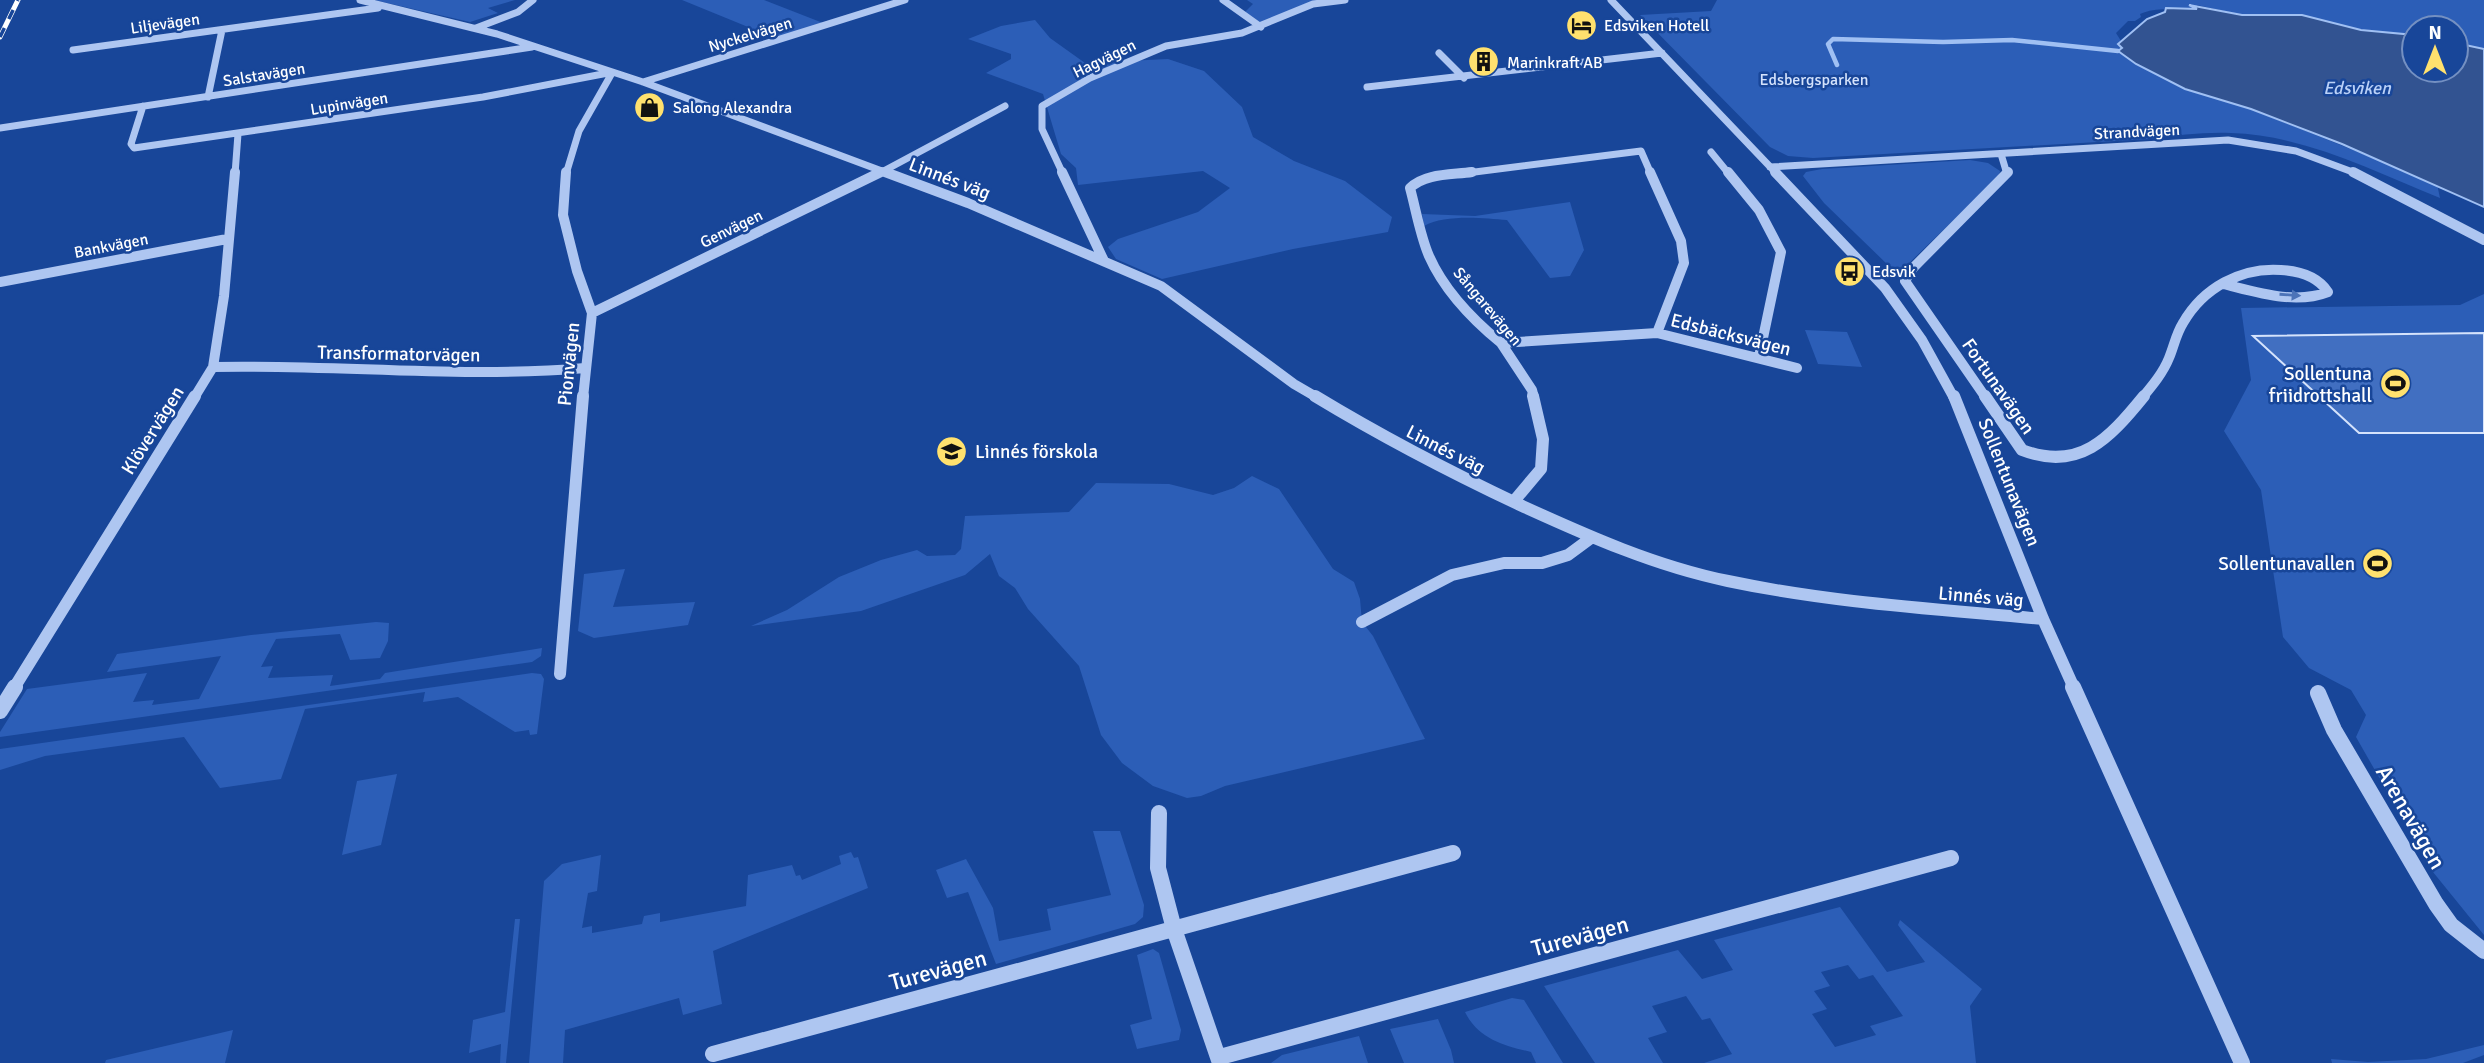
<svg xmlns="http://www.w3.org/2000/svg" width="2484" height="1063" font-family="Signika,sans-serif">
  <rect width="100%" height="100%" fill="#184699"/>
  <!-- green -->
  <path fill="#2c5eb7" fill-rule="evenodd" d="M374,0H515L488,8L498,13L470,22Z
    M682,0H764L823,23L775,38Z
    M1247,0H1327L1261,23L1245,12L1253,4Z
    M1717,0H2484V49L2456,43V28H2414V35L2361,30L2291,14L2242,15L2197,5L2198,9C2178,12 2160,5 2140,14L2141,17L2135,21H2128L2116,33L2121,41L2119,44L2123,48L2118,52L2136,64L2185,89L2251,109L2437,184L2440,198C2373,171 2304,135 2231,133C2204,132 2178,135 2151,139L1813,158L1788,156L1770,147L1640,15L1711,11Z
    M1035,20L1050,38L1085,63L1168,59L1204,71L1242,107L1253,137L1294,161L1345,181L1392,217L1388,232L1293,249L1162,279L1116,259L1108,247L1118,239L1198,212L1230,188L1203,171L1078,185L1076,168L1061,154L1043,94L986,73L1011,59V54L968,39L1001,26Z
    M1970,160L1988,163L2000,171L1999,176L1903,269L1889,266L1824,203L1803,176L1806,172L1822,169Z
    M1570,202L1584,250L1570,276L1550,278L1507,220C1483,218 1445,214 1424,226L1422,214L1475,216Z
    M2484,294V935L2433,872L2356,737L2366,715L2351,690L2309,668L2283,637L2261,490L2224,431L2251,380L2241,308L2460,305Z
    M1805,330L1847,332L1862,367L1818,364Z
    M1252,476L1279,489L1333,569L1354,582L1360,599L1362,622L1373,636L1425,739L1225,786L1201,796L1187,798L1153,786L1122,763L1101,735L1079,666L1028,609L1015,588L999,576L990,554L965,575L861,611L751,626L787,610L839,577L881,560L917,550L927,556L955,555L961,549L965,516L1069,512L1096,483L1169,484L1213,495L1234,488Z
    M625,569L613,607L695,602L688,625L594,638L578,631L584,574Z
    M376,622L389,623L388,641L380,658L350,660L340,634L276,639L261,667L273,666L268,678L333,675L330,686L380,679L385,673L542,648L541,656L532,662L0,737V732L27,689L147,673L133,702L154,700L152,705L199,699L221,656L107,672L117,654L251,635Z
    M532,673L541,674L544,679L537,734L530,735L529,730L515,732L458,697L423,702L425,692L305,709L281,779L220,788L184,737L45,756L0,770V749Z
    M397,774L381,845L342,855L357,781Z
    M1093,831H1120L1144,905L1143,917L1135,924L996,964L968,892L947,898L936,870L966,859L993,908L999,941L1051,930L1047,909L1111,895Z
    M851,852L854,858L858,857L868,888L713,951L722,1004L683,1015L679,998L565,1030L563,1063H529L544,881L562,864L601,855L597,891L588,893L582,928L592,926V933L642,924L644,916L660,913V922L746,906L748,875L792,865L796,876L800,875L802,880L841,864L839,856Z
    M1840,907L1887,972L1925,962L1898,925L1900,920L1982,989L1970,1006L1976,1063H1704L1732,1054L1710,1018L1702,1020L1686,996L1652,1006L1667,1032L1648,1038L1663,1063H1595L1544,986L1678,950L1702,979L1733,970L1714,940ZM1848,965L1859,979L1873,975L1903,1016L1870,1026L1876,1035L1835,1047L1812,1014L1827,1009L1814,991L1830,986L1821,972Z
    M515,919H520L506,1063H500L501,1044L469,1053L473,1020L505,1012Z
    M1153,949L1159,953L1181,1030L1179,1040L1137,1049L1130,1025L1152,1019L1137,955Z
    M1512,998L1524,1000L1563,1063H1536L1531,1052C1505,1046 1478,1039 1465,1012Z
    M1438,1019L1451,1050L1454,1063H1404L1390,1029Z
    M233,1030L225,1063H105L106,1060Z
    M1359,1036L1368,1063H1271L1282,1055Z
    M2484,1045V1055L2463,1063H2332L2331,1059L2368,1062L2426,1059Z"/>
  <!-- water -->
  <path fill="#325391" stroke="#a0c0f3" stroke-width="2" d="M2189,5L2242,15H2302L2361,30L2414,35V70H2456V43L2484,49V207L2342,144L2251,109L2185,89L2136,64L2118,51L2122,48L2118,44L2147,19L2165,12L2166,8L2197,9Z"/>
  <g fill="none" stroke-linecap="round" stroke-linejoin="round">
    <!-- stream -->
    <path stroke="#a0c0f3" stroke-width="4.5" d="M1837,65L1828,44L1833,39L1943,42L2012,40L2118,51"/>
  </g>
  <!-- building -->
  <path fill="#416fc1" stroke="#d5e3fc" stroke-width="2" d="M2484,333V433H2359L2253,336Z"/>
  <g fill="none" stroke-linecap="round" stroke-linejoin="round">
    <!-- minor-far3 -->
    <path stroke="#aec6f1" stroke-width="7" d="M360,0L497,34L643,82L890,174
      M1223,0L1261,27
      M1611,0L1777,174
      M476,28L518,12L533,0
      M73,50L378,8
      M1439,53L1464,78
      M643,82L905,0
      M1367,87L1662,53
      M208,97L222,30
      M143,106L131,144L134,148L483,97L608,73
      M0,128L532,47
      M1711,152L1729,174
      M2001,154L2007,174
      M1770,167L2228,140L2296,151L2358,174
      M235,174L238,134
      M566,174L579,131L612,73
      M878,174L1005,106
      M1063,174L1042,129V106L1090,78L1166,46L1242,33L1313,4L1345,0
      M1459,174L1641,151L1651,174"/>
    <!-- minor-far2 -->
    <path stroke="#aec6f1" stroke-width="10" d="M566,172L563,215L577,271L592,313L583,398
      M885,172L968,203L1161,286L1294,384L1318,398
      M1062,172L1104,261
      M1472,172C1452,175 1425,173 1410,188C1416,210 1420,235 1429,256C1444,290 1473,320 1501,343
      M1728,172L1759,210L1781,252L1759,357
      M1775,172L1885,288L1922,340L1954,398
      M2353,172L2484,240
      M0,282L227,239
      M592,313L881,172
      M1657,333L1797,368
      M1501,343L1532,390L1534,398
      M1501,343L1657,333L1684,263L1681,241L1650,172
      M213,367C337,364 461,379 585,368
      M194,398L213,367L224,296L235,172
      M1986,398L1905,281L1913,268L2008,172
      M2142,398C2152,386 2163,373 2169,358C2174,346 2176,334 2183,323C2203,288 2241,267 2281,270C2299,271 2318,277 2328,292C2295,305 2256,292 2223,284"/>
    <!-- minor-far1 -->
    <path stroke="#aec6f1" stroke-width="12" d="M1315,396C1381,436 1450,472 1520,505C1588,536 1655,566 1728,581C1832,603 1938,609 2043,619
      M1954,396L2043,619L2074,688
      M1985,396L2022,450C2079,472 2109,439 2144,396
      M1514,501L1541,469L1543,439L1533,396
      M1362,622L1452,575L1504,563H1542L1568,555L1591,538
      M560,674L583,396
      M14,688L195,396"/>
    <!-- minor -->
    <path stroke="#aec6f1" stroke-width="16" d="M2073,687L2242,1063
      M2318,693L2334,730L2436,904L2451,925L2484,951
      M0,711L15,687
      M1159,813L1158,868L1174,929L1220,1063
      M713,1054L1453,853
      M1220,1057L1951,858"/>
    <defs>
      <path id="rail" d="M0,37L18,0"/>
    </defs>
    <!-- rail casing -->
    <use href="#rail" stroke="#fff" stroke-width="5"/>
    <!-- rail -->
    <use href="#rail" stroke="#184699" stroke-width="3.5" stroke-dasharray="10" stroke-linecap="butt"/>
  </g>
  <!-- one-way arrows -->
  <defs><path id="oneway-solid" d="M-6-.8H1V-3.2L6.5 0L1 3.2V.8H-6Z" transform="scale(1.75)"/></defs>
  <use fill="#4c73b8" href="#oneway-solid" transform="translate(2290 295) rotate(4)"/>
  <!-- icons -->
  <defs>
    <symbol id="hotel-disc" viewBox="-11 -11 22 22"><circle r="9.5" fill="#ffe16e" stroke="#184699"/><path d="M-6-4.5h1.5V1H6V5H4.5V3h-9V5H-6ZM-4 0a1.8 1.8 0 1 1 3.6 0ZM.5 0V-2.5h3Q6-2.5 6 0Z" fill="#111"/></symbol>
    <symbol id="building-disc" viewBox="-11 -11 22 22"><circle r="9.5" fill="#ffe16e" stroke="#184699"/><path d="M-4-6H4V6H1V3H-1V6H-4ZM-2.5-4.3h1.7v1.8h-1.7ZM.8-4.3h1.7v1.8H.8ZM-2.5-1h1.7V.8h-1.7ZM.8-1h1.7V.8H.8Z" fill="#111"/></symbol>
    <symbol id="shop-disc" viewBox="-11 -11 22 22"><circle r="9.5" fill="#ffe16e" stroke="#184699"/><path d="M-5-2.5h2.3a2.7 3.5 0 0 1 5.4 0H5L5.5 6h-11ZM-1.5-2.5h3a1.5 2.3 0 0 0-3 0Z" fill="#111"/></symbol>
    <symbol id="bus-disc" viewBox="-11 -11 22 22"><circle r="9.5" fill="#ffe16e" stroke="#184699"/><path d="M-5-6H5V4H4V6H2V4H-2V6H-4V4H-5ZM-3.5-4V0h7V-4ZM-3.5 1.2v1.5H-2V1.2ZM2 1.2v1.5H3.5V1.2Z" fill="#111"/></symbol>
    <symbol id="stadium-disc" viewBox="-11 -11 22 22"><circle r="9.5" fill="#ffe16e" stroke="#184699"/><path d="M0-5a6.5 5 0 1 0 0 10a6.5 5 0 1 0 0-10ZM-3.5-1.8h7v3.6h-7Z" fill="#111"/></symbol>
    <symbol id="school-disc" viewBox="-11 -11 22 22"><circle r="9.5" fill="#ffe16e" stroke="#184699"/><path d="M0-5L7-2L0 1L-7-2ZM-4 1L0 2.5L4 1V4Q0 6-4 4Z" fill="#111"/></symbol>
  </defs>
  <g fill-rule="evenodd">
    <use href="#hotel-disc" x="1564" y="8" width="35" height="35"/>
    <use href="#building-disc" x="1466" y="44" width="35" height="35"/>
    <use href="#shop-disc" x="632" y="90" width="35" height="35"/>
    <use href="#bus-disc" x="1832" y="254" width="35" height="35"/>
    <use href="#stadium-disc" x="2378" y="366" width="35" height="35"/>
    <use href="#school-disc" x="934" y="434" width="35" height="35"/>
    <use href="#stadium-disc" x="2360" y="546" width="35" height="35"/>
  </g>
  <g text-anchor="middle" stroke-width="5" stroke-linejoin="round" paint-order="stroke">
    <!-- far-street labels -->
    <g font-size="16" fill="#fff" stroke="#184699">
      <text transform="translate(165 23) rotate(-8)" y="6">Liljevägen</text>
      <text transform="translate(750 34) rotate(-17)" y="6">Nyckelvägen</text>
      <text transform="translate(1104 58) rotate(-26)" y="6">Hagvägen</text>
      <text transform="translate(264 74) rotate(-9)" y="6">Salstavägen</text>
      <text transform="translate(349 103) rotate(-9)" y="6">Lupinvägen</text>
      <text transform="translate(2137 131) rotate(-3)" y="6">Strandvägen</text>
      <text transform="translate(731 228) rotate(-26)" y="6">Genvägen</text>
      <text transform="translate(111 245) rotate(-11)" y="6">Bankvägen</text>
      <text transform="translate(1488 306) rotate(50)" y="6">Sångarevägen</text>
    </g>
    <!-- far-poi labels -->
    <g font-size="16" fill="#fff" stroke="#184699" text-anchor="start">
      <text x="1604" y="31">Edsviken Hotell</text>
      <text x="1507" y="68">Marinkraft AB</text>
      <text x="673" y="113">Salong Alexandra</text>
      <text x="1872" y="277">Edsvik</text>
    </g>
    <!-- far-park labels -->
    <g font-size="16" fill="#d5e3fc" stroke="#184699">
      <text x="1814" y="85">Edsbergsparken</text>
    </g>
    <!-- far-water labels -->
    <g font-size="18" font-style="italic" fill="#bad1f8" stroke="#184699">
      <text x="2357" y="94">Edsviken</text>
    </g>
    <!-- street labels -->
    <g font-size="19" fill="#fff" stroke="#184699">
      <text transform="translate(950 178) rotate(21)" y="7">Linnés väg</text>
      <text transform="translate(1731 334) rotate(14)" y="7">Edsbäcksvägen</text>
      <text transform="translate(399 353) rotate(1)" y="7">Transformatorvägen</text>
      <text transform="translate(568 364) rotate(-84)" y="7">Pionvägen</text>
      <text transform="translate(1999 386) rotate(55)" y="7">Fortunavägen</text>
      <text transform="translate(152 430) rotate(-58)" y="7">Klövervägen</text>
      <text transform="translate(1446 449) rotate(27)" y="7">Linnés väg</text>
      <text transform="translate(2010 482) rotate(68)" y="7">Sollentunavägen</text>
      <text transform="translate(1981 596) rotate(5)" y="7">Linnés väg</text>
    </g>
    <!-- poi labels -->
    <g font-size="19" fill="#fff" stroke="#184699" text-anchor="end">
      <text x="2372" y="380">Sollentuna<tspan x="2372" dy="22">friidrottshall</tspan></text>
      <text x="975" y="458" text-anchor="start">Linnés förskola</text>
      <text x="2355" y="570">Sollentunavallen</text>
    </g>
    <!-- near-street labels -->
    <g font-size="23" fill="#fff" stroke="#184699">
      <text transform="translate(2411 817) rotate(60)" y="8">Arenavägen</text>
      <text transform="translate(1580 936) rotate(-15)" y="8">Turevägen</text>
      <text transform="translate(938 970) rotate(-15)" y="8">Turevägen</text>
    </g>
  </g>
  <!-- north arrow -->
  <g transform="translate(2435 49)"><circle r="33" fill="#184699" stroke="#7490c2" stroke-width="2"/>
  <path d="M0-5L12 26L0 18L-12 26Z" fill="#ffe16e"/>
  <text y="-10" font-size="19" font-weight="bold" text-anchor="middle" fill="#ffffff">N</text>
  </g>
</svg>
